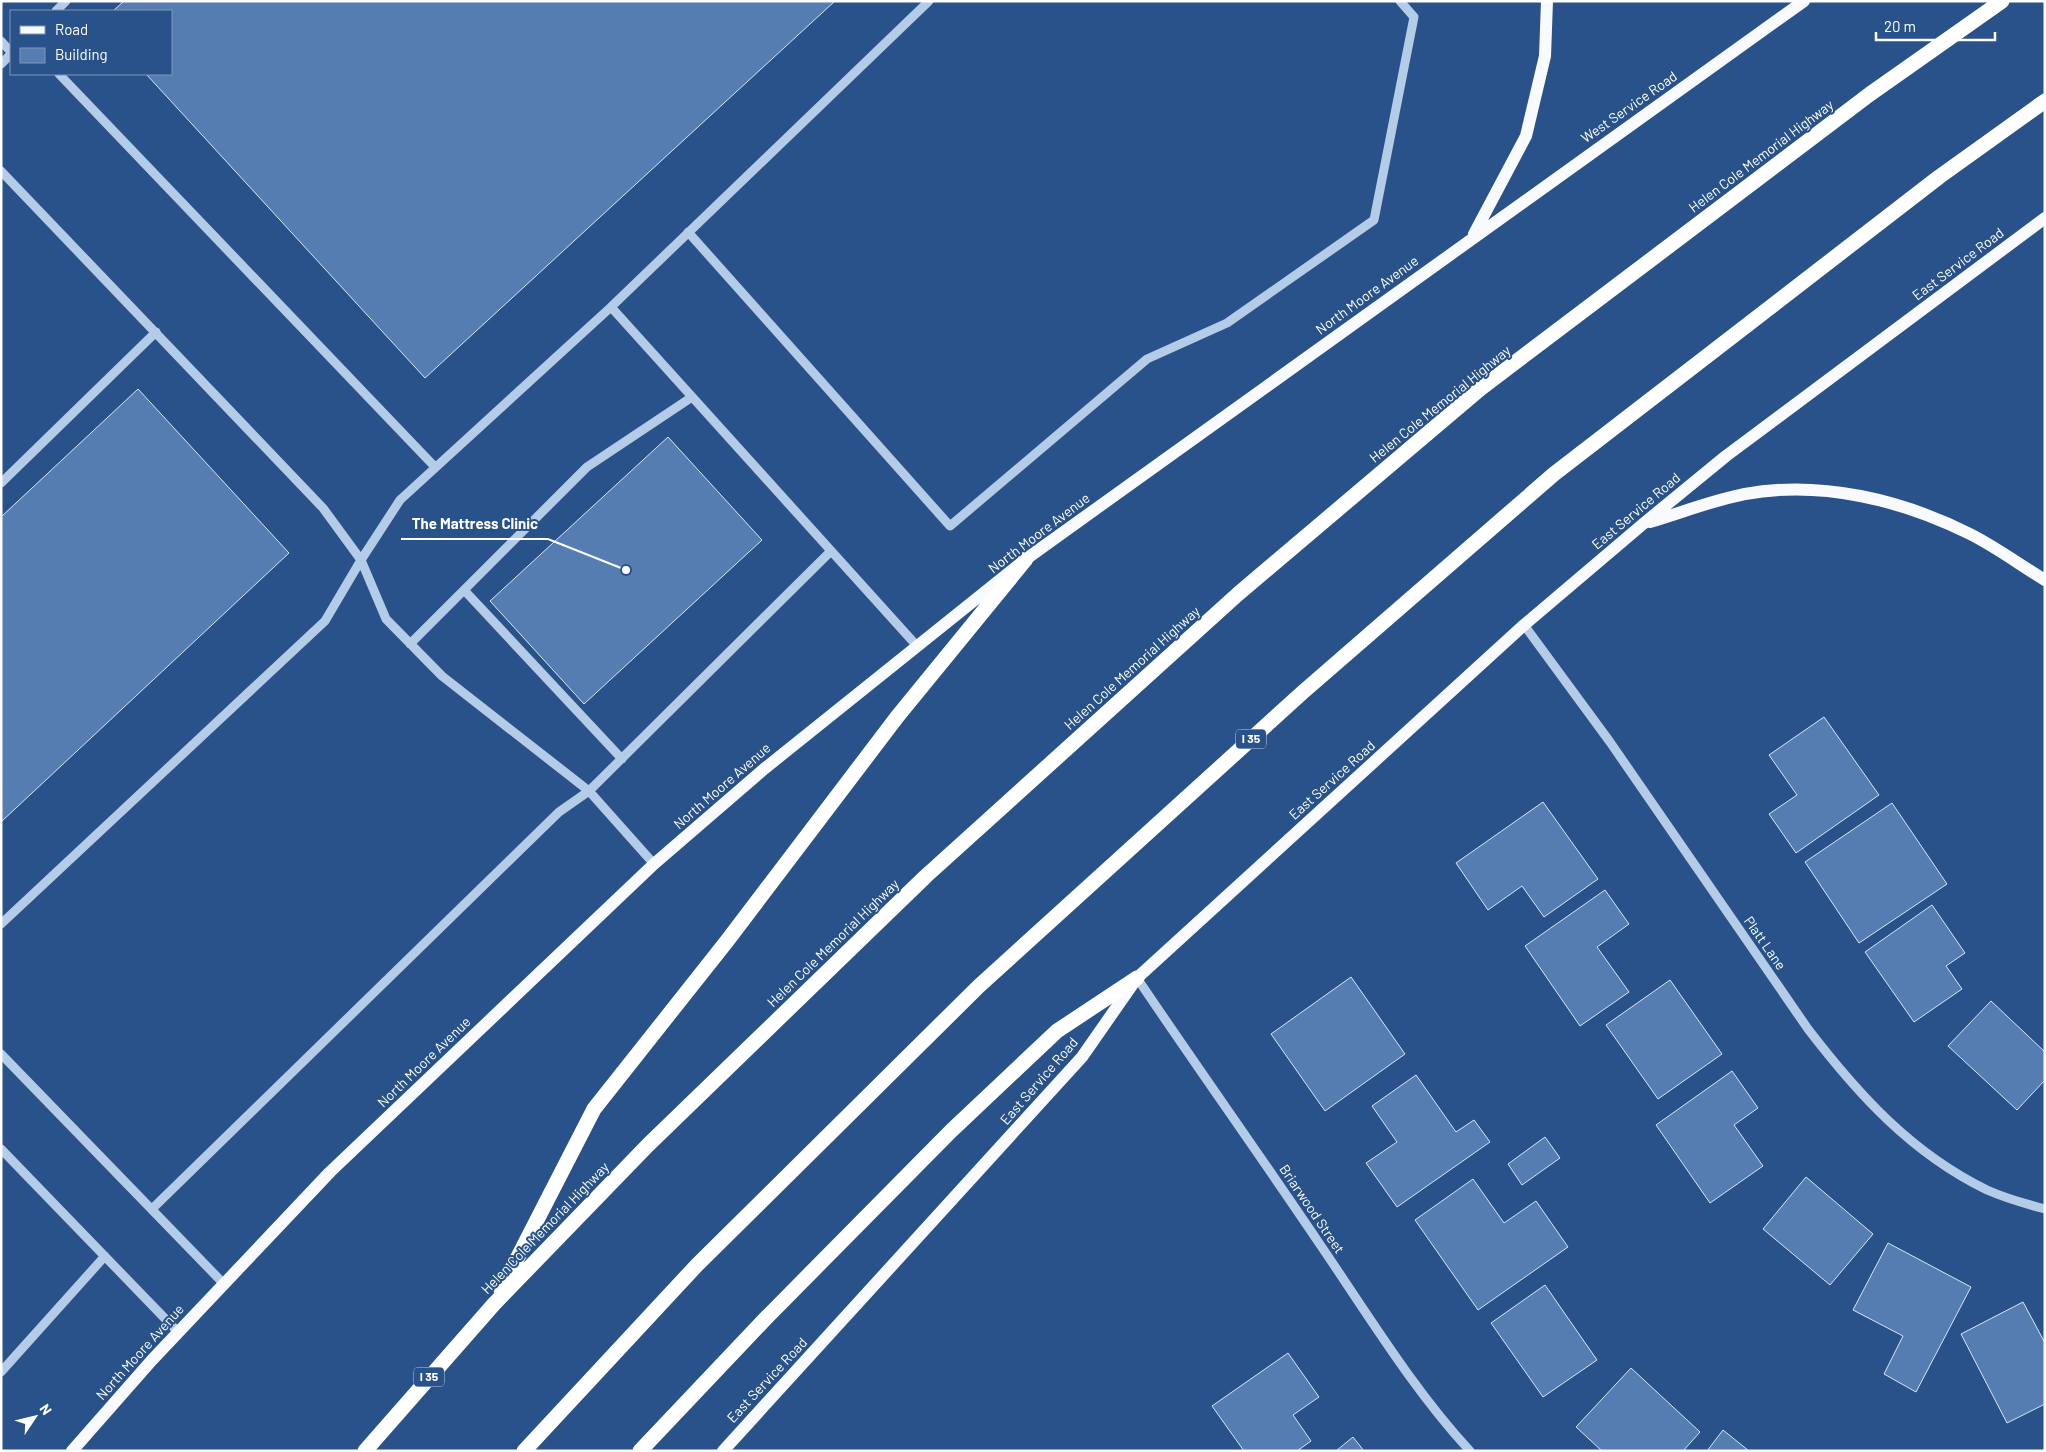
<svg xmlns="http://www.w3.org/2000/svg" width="2046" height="1452" font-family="Barlow,sans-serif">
  <rect width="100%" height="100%" fill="#285289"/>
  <!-- building -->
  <path fill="#557db2" stroke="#d9e6f7" d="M124,1H835L425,378L146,74H171V11H113Z
    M138,389L289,553L1,822V517Z
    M668,437L762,540L584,704L490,601Z
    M1824,717L1879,795L1796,853L1769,814L1797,795L1769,755Z
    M1543,802L1598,879L1544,917L1522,886L1488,910L1456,863Z
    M1892,803L1947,884L1859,943L1805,862Z
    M1605,890L1629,924L1597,947L1629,992L1580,1026L1525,946Z
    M1932,905L1965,953L1946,966L1962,989L1914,1022L1865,952Z
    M1351,977L1405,1054L1325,1111L1271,1034Z
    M1670,980L1722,1054L1658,1099L1606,1025Z
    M1991,1001L2045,1052V1080L2017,1110L1948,1046Z
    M1732,1071L1758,1108L1734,1125L1763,1166L1710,1203L1656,1125Z
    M1416,1075L1456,1132L1474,1120L1490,1142L1397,1207L1366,1163L1397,1142L1372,1106Z
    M1545,1137L1560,1158L1522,1185L1508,1164Z
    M1806,1177L1873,1234L1830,1285L1763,1229Z
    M1473,1179L1504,1223L1536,1201L1568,1247L1478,1310L1415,1220Z
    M1888,1243L1971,1287L1916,1392L1884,1374L1903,1336L1853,1310Z
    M1545,1285L1597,1360L1543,1397L1491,1323Z
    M2023,1302L2045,1343V1404L2007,1423L1961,1334Z
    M1288,1353L1319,1397L1293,1415L1311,1441L1297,1451H1244L1212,1406Z
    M1631,1368L1700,1432L1683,1451H1602L1576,1427Z
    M1723,1430L1749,1451H1707Z
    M1353,1437L1364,1451H1336Z"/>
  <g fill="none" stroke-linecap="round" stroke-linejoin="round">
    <!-- minor -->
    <path stroke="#b5cce9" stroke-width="9" d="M56,11L66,1
      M1,41L11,52
      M1,64L11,54
      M59,74L435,467
      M1,171L323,508L361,560L386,619L442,676L589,791L654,864
      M688,232L950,526L1147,359L1227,323L1374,220L1414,17L1400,1
      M611,307L917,646
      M1,483L156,332
      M464,590L622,759
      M1524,625L1610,742L1808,1029C1858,1094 1911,1153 1987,1190C2005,1198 2026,1204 2045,1209
      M410,644L587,467L692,397
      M1,924L325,621L361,560L400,500L611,307L929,1
      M1137,978C1197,1067 1259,1154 1319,1243C1367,1313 1412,1388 1470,1451
      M1,1054L224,1284
      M1,1149L178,1332
      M152,1209L559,812L589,791L831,551
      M1,1372L105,1256"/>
    <!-- major -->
    <path stroke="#f8fafe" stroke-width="12" d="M1474,234L1526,136L1545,56L1547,1
      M1650,522C1681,513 1713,500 1745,494C1821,480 1902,500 1970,534C1996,547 2020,565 2045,580
      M72,1451L152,1360L330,1172L654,864L764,769L1026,559L1804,1
      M723,1451L1082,1057L1137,978L1524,625L1643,524L1726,456L2045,218"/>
    <!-- highway -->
    <path stroke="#fff" stroke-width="15" d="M501,1290L594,1109L727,941L897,717L1026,559
      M365,1451L494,1304L648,1145L926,876L1238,594L1480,389L1870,94L2002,1
      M524,1451L697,1265L979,986L1303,692L1554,474L1939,177L2045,101
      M640,1451L767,1317L951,1131L1057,1031L1137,978"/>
  </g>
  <g text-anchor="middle" stroke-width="4" stroke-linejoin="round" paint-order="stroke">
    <!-- shield labels -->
    <g fill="#285289" stroke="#becbdc" stroke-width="1">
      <rect x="1236" y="729.5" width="30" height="19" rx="4"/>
      <rect x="414" y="1367.5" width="30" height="19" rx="4"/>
    </g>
    <g font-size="12" font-weight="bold" fill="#fff">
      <text x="1251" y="743">I 35</text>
      <text x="429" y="1381">I 35</text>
    </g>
    <!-- street labels -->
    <g font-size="14" fill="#fff" stroke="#285289">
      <text transform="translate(1629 107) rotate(-35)" y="5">West Service Road</text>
      <text transform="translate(1761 156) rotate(-37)" y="5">Helen Cole Memorial Highway</text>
      <text transform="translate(1958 264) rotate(-37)" y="5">East Service Road</text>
      <text transform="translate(1367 295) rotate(-36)" y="5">North Moore Avenue</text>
      <text transform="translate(1440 404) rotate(-39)" y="5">Helen Cole Memorial Highway</text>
      <text transform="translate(1636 511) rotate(-40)" y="5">East Service Road</text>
      <text transform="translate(1039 533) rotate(-37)" y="5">North Moore Avenue</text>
      <text transform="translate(1132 668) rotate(-42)" y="5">Helen Cole Memorial Highway</text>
      <text transform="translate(1332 780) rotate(-42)" y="5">East Service Road</text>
      <text transform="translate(722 786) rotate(-41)" y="5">North Moore Avenue</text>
      <text transform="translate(833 943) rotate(-44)" y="5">Helen Cole Memorial Highway</text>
      <text transform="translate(1765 943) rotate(55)" y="5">Platt Lane</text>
      <text transform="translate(424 1062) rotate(-44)" y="5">North Moore Avenue</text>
      <text transform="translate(1039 1081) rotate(-49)" y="5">East Service Road</text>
      <text transform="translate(1312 1209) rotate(56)" y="5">Briarwood Street</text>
      <text transform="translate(545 1228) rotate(-46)" y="5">Helen Cole Memorial Highway</text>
      <text transform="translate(140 1352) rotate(-48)" y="5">North Moore Avenue</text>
      <text transform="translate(767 1380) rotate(-47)" y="5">East Service Road</text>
    </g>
  </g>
  <!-- callouts -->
  <path fill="none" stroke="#fff" stroke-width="2" d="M626 570L548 539H401"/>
  <circle fill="#fff" stroke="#285289" stroke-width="2" cx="626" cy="570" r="5"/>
  <g font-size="15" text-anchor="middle" font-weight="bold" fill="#fff" stroke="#285289" stroke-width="4" stroke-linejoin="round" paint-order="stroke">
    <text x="475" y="529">The Mattress Clinic</text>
  </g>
  <!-- border -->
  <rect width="2046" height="1452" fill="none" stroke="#ffffff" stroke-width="5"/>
  <!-- legend -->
  <rect x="10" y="10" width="162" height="65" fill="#285289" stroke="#7e97b8"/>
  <rect x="20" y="26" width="25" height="8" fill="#f8fafe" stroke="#7e97b8"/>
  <text x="55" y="35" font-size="15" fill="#ffffff">Road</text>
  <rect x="20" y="48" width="25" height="15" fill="#557db2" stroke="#7e97b8"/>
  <text x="55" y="60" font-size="15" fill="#ffffff">Building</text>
  <!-- north arrow -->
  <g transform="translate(35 1417) rotate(55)" stroke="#285289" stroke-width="4" paint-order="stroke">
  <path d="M0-4L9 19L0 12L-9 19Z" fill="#ffffff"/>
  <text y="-8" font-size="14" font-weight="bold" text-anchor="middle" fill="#ffffff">N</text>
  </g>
  <!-- scale -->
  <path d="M1876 32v8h119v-8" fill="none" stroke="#ffffff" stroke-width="2.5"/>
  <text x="1884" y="32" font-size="15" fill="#ffffff" stroke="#285289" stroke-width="4" paint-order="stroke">20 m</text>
</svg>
